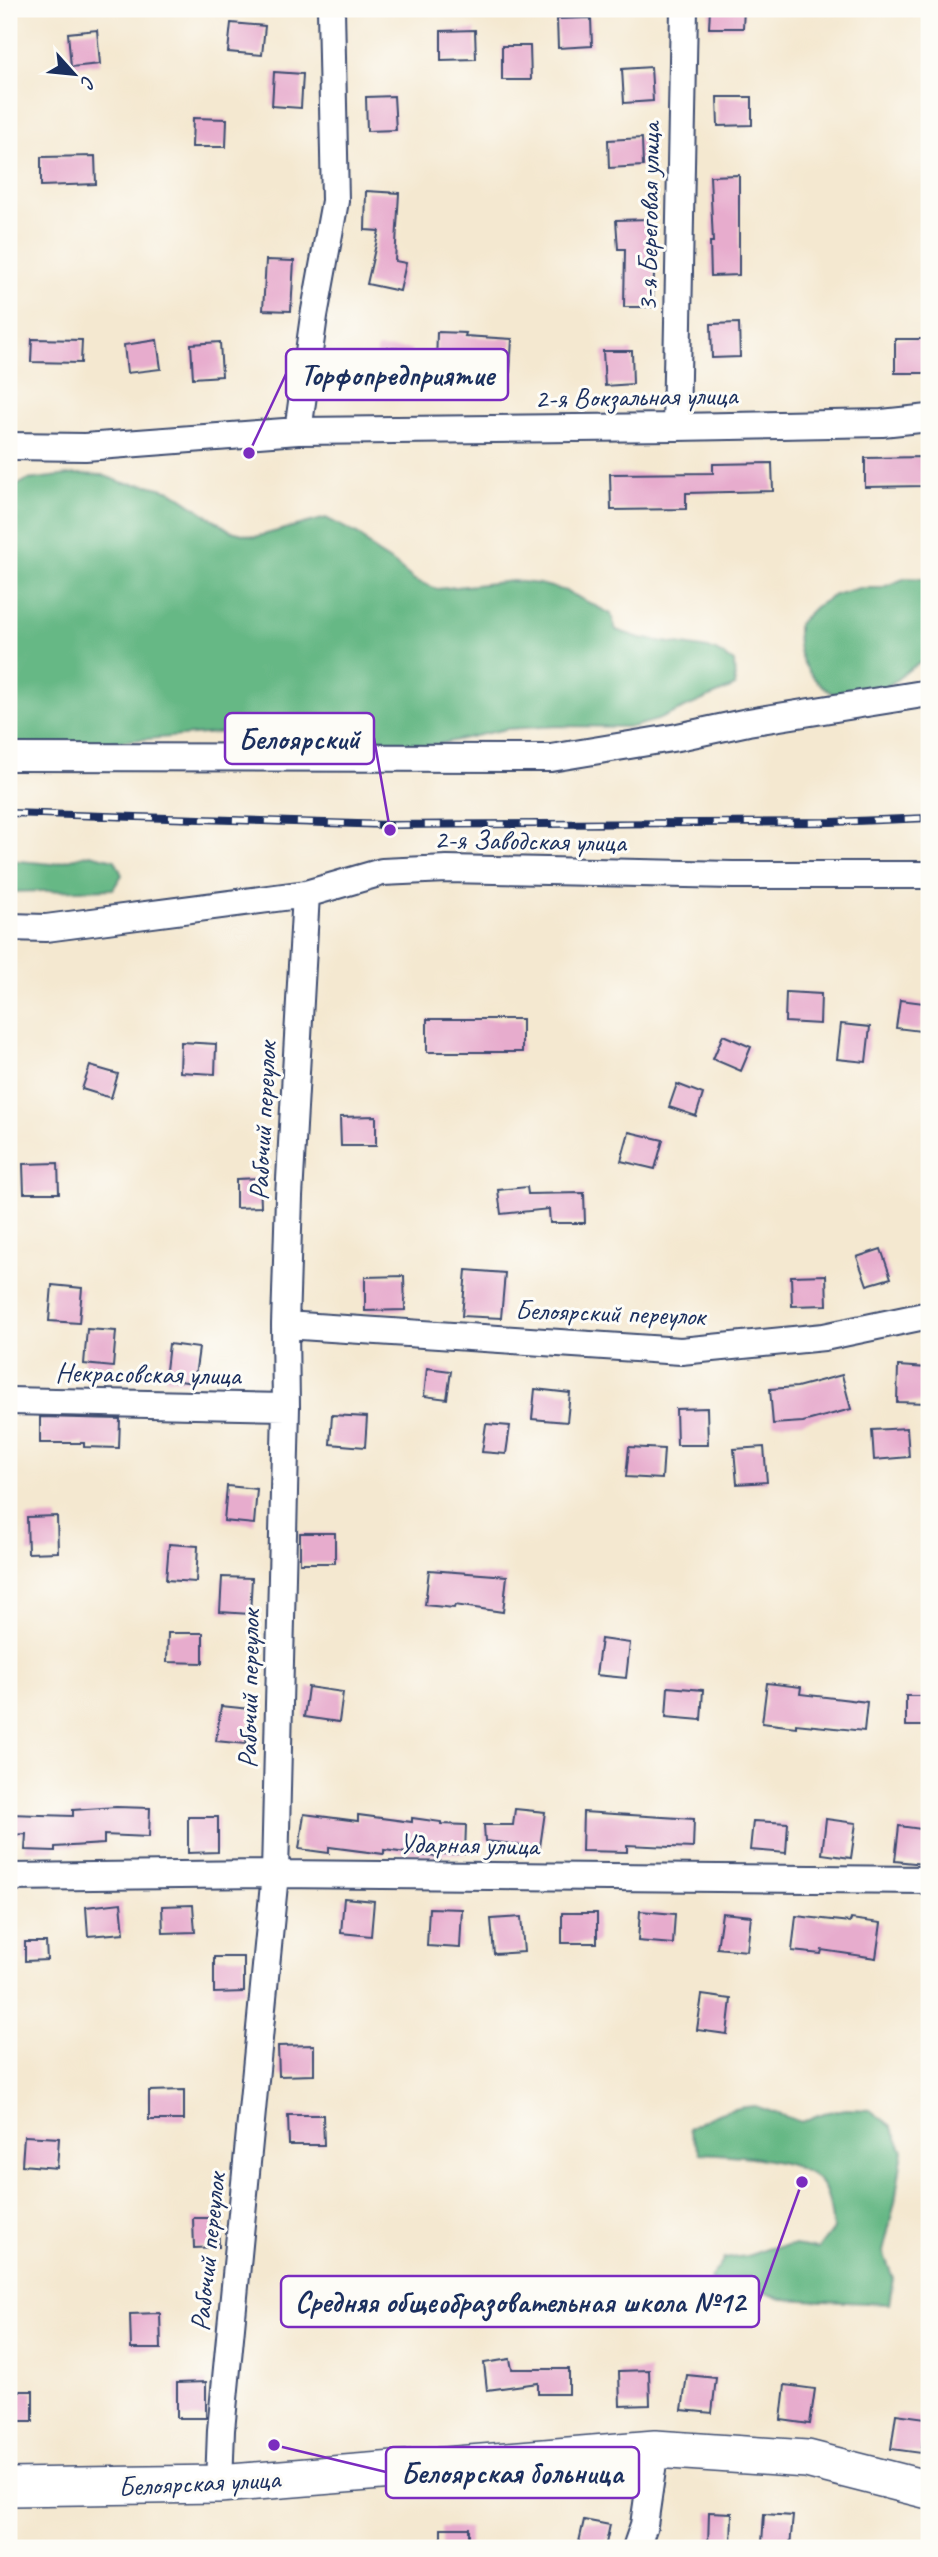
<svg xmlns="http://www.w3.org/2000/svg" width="938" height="2557" font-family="Caveat,sans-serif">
  <rect width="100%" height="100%" fill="#fdfcf7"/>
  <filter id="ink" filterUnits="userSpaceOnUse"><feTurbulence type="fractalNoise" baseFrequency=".0143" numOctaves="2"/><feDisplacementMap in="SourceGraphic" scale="14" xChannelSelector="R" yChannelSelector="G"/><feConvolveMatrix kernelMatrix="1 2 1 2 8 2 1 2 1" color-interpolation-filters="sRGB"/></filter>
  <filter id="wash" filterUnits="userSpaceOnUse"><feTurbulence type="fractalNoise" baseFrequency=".00686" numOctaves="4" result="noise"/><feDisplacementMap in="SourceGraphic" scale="28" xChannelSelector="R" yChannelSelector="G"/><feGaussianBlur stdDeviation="1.57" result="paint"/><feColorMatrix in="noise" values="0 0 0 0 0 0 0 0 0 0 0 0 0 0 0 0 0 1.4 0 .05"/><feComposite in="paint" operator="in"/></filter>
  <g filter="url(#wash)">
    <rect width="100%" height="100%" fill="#f4e8d0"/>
    <!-- forest -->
    <path fill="#66b885" stroke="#407472" stroke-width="2" d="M77,474L102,475L124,483L148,485L171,491L231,531L255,537L326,518L359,535L376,552L395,564L414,580L437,589L513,581L540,584L566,591L611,614L616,630L640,638L714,650L734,662L735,686L657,720L632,727L558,726L506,729L426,747L376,744L298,746L275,740L252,730L29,749L9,745V490L27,480Z
      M906,578L929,579V660C908,664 896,686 874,693C868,695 854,699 847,698C824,695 801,669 798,645C797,638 798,631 798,624L815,607L835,595L859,588H881Z
      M90,854L115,860L122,875L113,889L9,892V860L53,864Z
      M755,2106L801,2122L823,2113L846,2109L870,2110L891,2126L903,2151L895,2202L883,2252L893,2278L889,2304L781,2299L757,2289L733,2290L710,2279L724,2259L747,2256L770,2248L794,2245L818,2249L833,2229C831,2214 830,2194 820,2182C799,2157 730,2155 700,2153L689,2129C711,2115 729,2108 755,2106Z"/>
    <g id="blocks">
      <!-- building -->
      <path fill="#e7accd" d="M710,9H744L743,28H709Z
        M591,18L592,46L558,48L557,19Z
        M231,23L265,26L262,55L228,52Z
        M97,30L100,64L71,67L68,33Z
        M475,30L476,59L441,60V31Z
        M502,46H530L531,80H502Z
        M651,67L653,101L624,103L622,69Z
        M274,72L303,74L301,108L272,106Z
        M394,96L396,130L367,131L366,97Z
        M717,97H752V125L718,126Z
        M193,118L227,119L226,147H192Z
        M642,138L643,166L609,168L608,140Z
        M95,156L96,184L41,186V157Z
        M739,175V275L711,276L710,242H713L710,176Z
        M366,191L399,193L395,261L406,263L400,291L367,284L379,231L365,230Z
        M650,219L654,273L653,307H624L625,249H618L616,220Z
        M266,260L294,261L291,311L263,310Z
        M739,323L740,357L712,358L711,324Z
        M437,332L466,333L465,336L512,339L510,372L436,366Z
        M32,339L82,340L81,363L31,362Z
        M895,339H929V373H895Z
        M157,340L161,369L127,373L124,345Z
        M220,342L222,376L193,378L191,344Z
        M377,348L411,349L410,378L376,376Z
        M603,351H632L633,384L605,386Z
        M925,457V486L865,487V458Z
        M772,463L773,491L686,493V509L611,510L610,474L713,473V464Z
        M786,992L821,994L820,1024L785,1022Z
        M900,1000L924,1003L920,1031L896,1028Z
        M427,1019H522V1052H427Z
        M841,1024L870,1027L866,1062L837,1059Z
        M723,1035L751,1047L741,1071L713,1059Z
        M181,1042L216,1044L215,1074L180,1072Z
        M90,1066L118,1074L111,1098L82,1089Z
        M677,1084L703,1094L696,1116L669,1107Z
        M376,1116V1146H341L340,1117Z
        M629,1132L663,1140L655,1169L621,1161Z
        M58,1163L59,1193H24L23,1164Z
        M260,1178L261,1207L236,1208V1179Z
        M527,1187L528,1194L584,1193L585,1223H550L549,1209L501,1214L498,1190Z
        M881,1249L891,1278L867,1285L857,1257Z
        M466,1270L505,1273L501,1318L462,1316Z
        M826,1275L827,1305L792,1306L791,1276Z
        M404,1276L405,1310L365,1311V1277Z
        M52,1285L82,1288L79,1323L49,1321Z
        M87,1329L116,1331L113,1367L84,1364Z
        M169,1344L199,1348L194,1383L165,1379Z
        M898,1366L928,1368L927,1403L897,1402Z
        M427,1368L451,1371L447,1399L424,1396Z
        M842,1375L851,1409L803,1422L773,1424L770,1389L797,1387Z
        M535,1389L570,1393L567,1422L532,1419Z
        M707,1408L708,1445H677L676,1409Z
        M332,1415L367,1417L365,1447L330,1444Z
        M40,1417L120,1419L119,1448L84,1447V1443H40Z
        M486,1424L510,1426L506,1454L482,1452Z
        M907,1428L909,1457L874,1460L872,1430Z
        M629,1447L664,1449L662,1479L626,1477Z
        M764,1447L767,1482L737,1484L734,1449Z
        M227,1486L257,1489L254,1524L224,1521Z
        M57,1516L58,1552L28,1553L27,1517Z
        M300,1533H335V1563H300Z
        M169,1544L198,1546L196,1582L166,1580Z
        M429,1570L507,1576L503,1612L455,1605L454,1608L425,1605Z
        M222,1577L252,1578L250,1614L220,1612Z
        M168,1633H203V1663L167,1662Z
        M601,1639L630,1643L626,1678L596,1675Z
        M767,1683L801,1687L800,1694L867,1702L864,1731L796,1724V1727L762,1723Z
        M308,1687L343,1692L339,1722L304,1717Z
        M668,1687L703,1690L701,1720L666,1717Z
        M906,1696H929V1726H906Z
        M221,1706L250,1709L246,1744L216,1741Z
        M116,1807L150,1808L149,1837L104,1835V1844L55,1847V1851L25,1850L26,1834L9,1835V1814L73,1816V1810Z
        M515,1809L545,1812L540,1847L485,1841L484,1825H513Z
        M583,1812L694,1819L693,1848L627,1845V1852L582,1851Z
        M304,1814L358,1821V1815L412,1822V1818L441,1822V1824L466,1825L465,1854H437V1857L384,1850V1854L329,1847V1853L299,1849Z
        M188,1817H218V1852L188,1853Z
        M826,1819L856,1823L851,1858L822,1854Z
        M753,1821L788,1823L786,1853L750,1850Z
        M899,1826L929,1830L924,1864L895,1861Z
        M344,1898L374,1901L371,1936L341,1933Z
        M121,1903L124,1933L88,1936L86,1907Z
        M193,1905L195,1932L163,1933L162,1906Z
        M429,1908L462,1909L460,1948L427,1946Z
        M640,1911L675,1914L673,1944L638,1941Z
        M562,1913H597V1943H562Z
        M722,1913L751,1916L747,1951L717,1948Z
        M796,1916L850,1922L851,1919L881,1923L876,1958L822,1950L821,1954L792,1951Z
        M521,1917L524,1952L494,1954L491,1919Z
        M25,1942H46L47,1960L25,1961Z
        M214,1957H244V1992L214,1993Z
        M702,1995L731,1999L727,2034L697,2030Z
        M314,2045V2075L279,2076L278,2046Z
        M184,2090V2120H149V2091Z
        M288,2115H323L324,2145H289Z
        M24,2136L59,2138L57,2168L22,2165Z
        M193,2218H218L219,2247L194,2248Z
        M160,2313L161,2349H131L130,2314Z
        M510,2359L512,2369H569V2394H538V2383L487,2390L484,2363Z
        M649,2370L650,2405L620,2406L619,2371Z
        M687,2375L716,2378L712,2413L682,2410Z
        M206,2382V2418H177V2383Z
        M785,2385L815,2389L810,2424L781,2420Z
        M9,2391H33V2421H9Z
        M896,2414L926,2418L921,2453L891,2449Z
        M709,2512L732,2513L731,2548L708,2547Z
        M764,2514L793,2516L790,2546L762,2543Z
        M584,2520L610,2525L605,2548L579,2542Z
        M441,2528H469V2548H441Z"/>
    </g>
  </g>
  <g filter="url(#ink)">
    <use href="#blocks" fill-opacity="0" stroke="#3c4b6f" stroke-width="2"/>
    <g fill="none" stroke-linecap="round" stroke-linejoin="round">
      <defs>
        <path id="street" d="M676,427L684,9
          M298,431L314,316L335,201L331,9
          M9,446L85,447L298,431L676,427L882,423L929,418
          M9,757L551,758L678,737L748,722L929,693
          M9,927L46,928L306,894L382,872L447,869L733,875H929
          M285,1325L681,1351L824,1337L929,1315
          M9,1401L286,1407
          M9,1877L275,1874L929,1880
          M219,2484L221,2430L275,1874L286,1407L285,1325L289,1197L306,894
          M636,2548L644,2525L655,2449"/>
        <path id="secondary" d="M9,2487L219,2484L655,2449L807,2459L929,2490"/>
      </defs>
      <!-- street casing -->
      <use href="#street" stroke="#3c4b6f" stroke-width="30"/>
      <!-- secondary casing -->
      <use href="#secondary" stroke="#3c4b6f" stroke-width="40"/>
      <!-- street -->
      <use href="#street" stroke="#fff" stroke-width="26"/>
      <!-- secondary -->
      <use href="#secondary" stroke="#fff" stroke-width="37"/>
      <defs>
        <path id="rail" d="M9,813L389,825L831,822L929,818"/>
      </defs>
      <!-- rail casing -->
      <use href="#rail" stroke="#1b2f5e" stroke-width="8"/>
      <!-- rail -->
      <use href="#rail" stroke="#fdfcf7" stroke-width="5" stroke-dasharray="16" stroke-linecap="butt"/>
    </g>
  </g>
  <g text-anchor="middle" stroke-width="6" stroke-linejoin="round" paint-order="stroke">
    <!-- street labels -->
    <g font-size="28" fill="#1b2f5e" stroke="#fdfcf7">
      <text transform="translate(648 217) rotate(-89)" y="10">3-я Береговая улица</text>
      <text transform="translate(636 396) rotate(-1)" y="10">2-я Вокзальная улица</text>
      <text transform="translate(530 840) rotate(1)" y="10">2-я Заводская улица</text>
      <text transform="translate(262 1121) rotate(-87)" y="10">Рабочий переулок</text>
      <text transform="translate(610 1312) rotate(2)" y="10">Белоярский переулок</text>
      <text transform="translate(148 1373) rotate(1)" y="10">Некрасовская улица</text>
      <text transform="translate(248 1689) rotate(-89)" y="10">Рабочий переулок</text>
      <text transform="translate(469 1844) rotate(1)" y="10">Ударная улица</text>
      <text transform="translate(207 2252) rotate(-84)" y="10">Рабочий переулок</text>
      <text transform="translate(199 2482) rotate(-3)" y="10">Белоярская улица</text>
    </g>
  </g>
  <!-- callouts -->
  <path fill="none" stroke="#7b2cbf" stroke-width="2.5" d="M249 453L286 374M390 830L374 738M802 2182L759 2302M274 2445L386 2472"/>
  <g fill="#7b2cbf" stroke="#fdfcf7" stroke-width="2.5">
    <circle cx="249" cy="453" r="7"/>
    <circle cx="390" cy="830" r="7"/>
    <circle cx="802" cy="2182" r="7"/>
    <circle cx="274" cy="2445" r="7"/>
  </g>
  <g fill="#fdfcf7" stroke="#7b2cbf" stroke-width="2.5">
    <rect x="286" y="349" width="222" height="51" rx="7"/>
    <rect x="225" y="713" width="149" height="51" rx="7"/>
    <rect x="281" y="2276" width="478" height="51" rx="7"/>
    <rect x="386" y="2447" width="253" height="51" rx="7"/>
  </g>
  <g font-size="30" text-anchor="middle" font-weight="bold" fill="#1b2f5e">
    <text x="397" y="385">Торфопредприятие</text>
    <text x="299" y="749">Белоярский</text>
    <text x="520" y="2312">Средняя общеобразовательная школа №12</text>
    <text x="512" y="2483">Белоярская больница</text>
  </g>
  <!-- margin -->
  <rect width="938" height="2557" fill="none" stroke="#fdfcf7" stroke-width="35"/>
  <!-- north arrow -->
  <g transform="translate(74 74) rotate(117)" stroke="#fdfcf7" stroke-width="5" paint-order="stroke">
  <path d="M0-5L12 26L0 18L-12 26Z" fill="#1b2f5e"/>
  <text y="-10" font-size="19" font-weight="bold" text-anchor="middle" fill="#1b2f5e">С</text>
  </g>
</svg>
